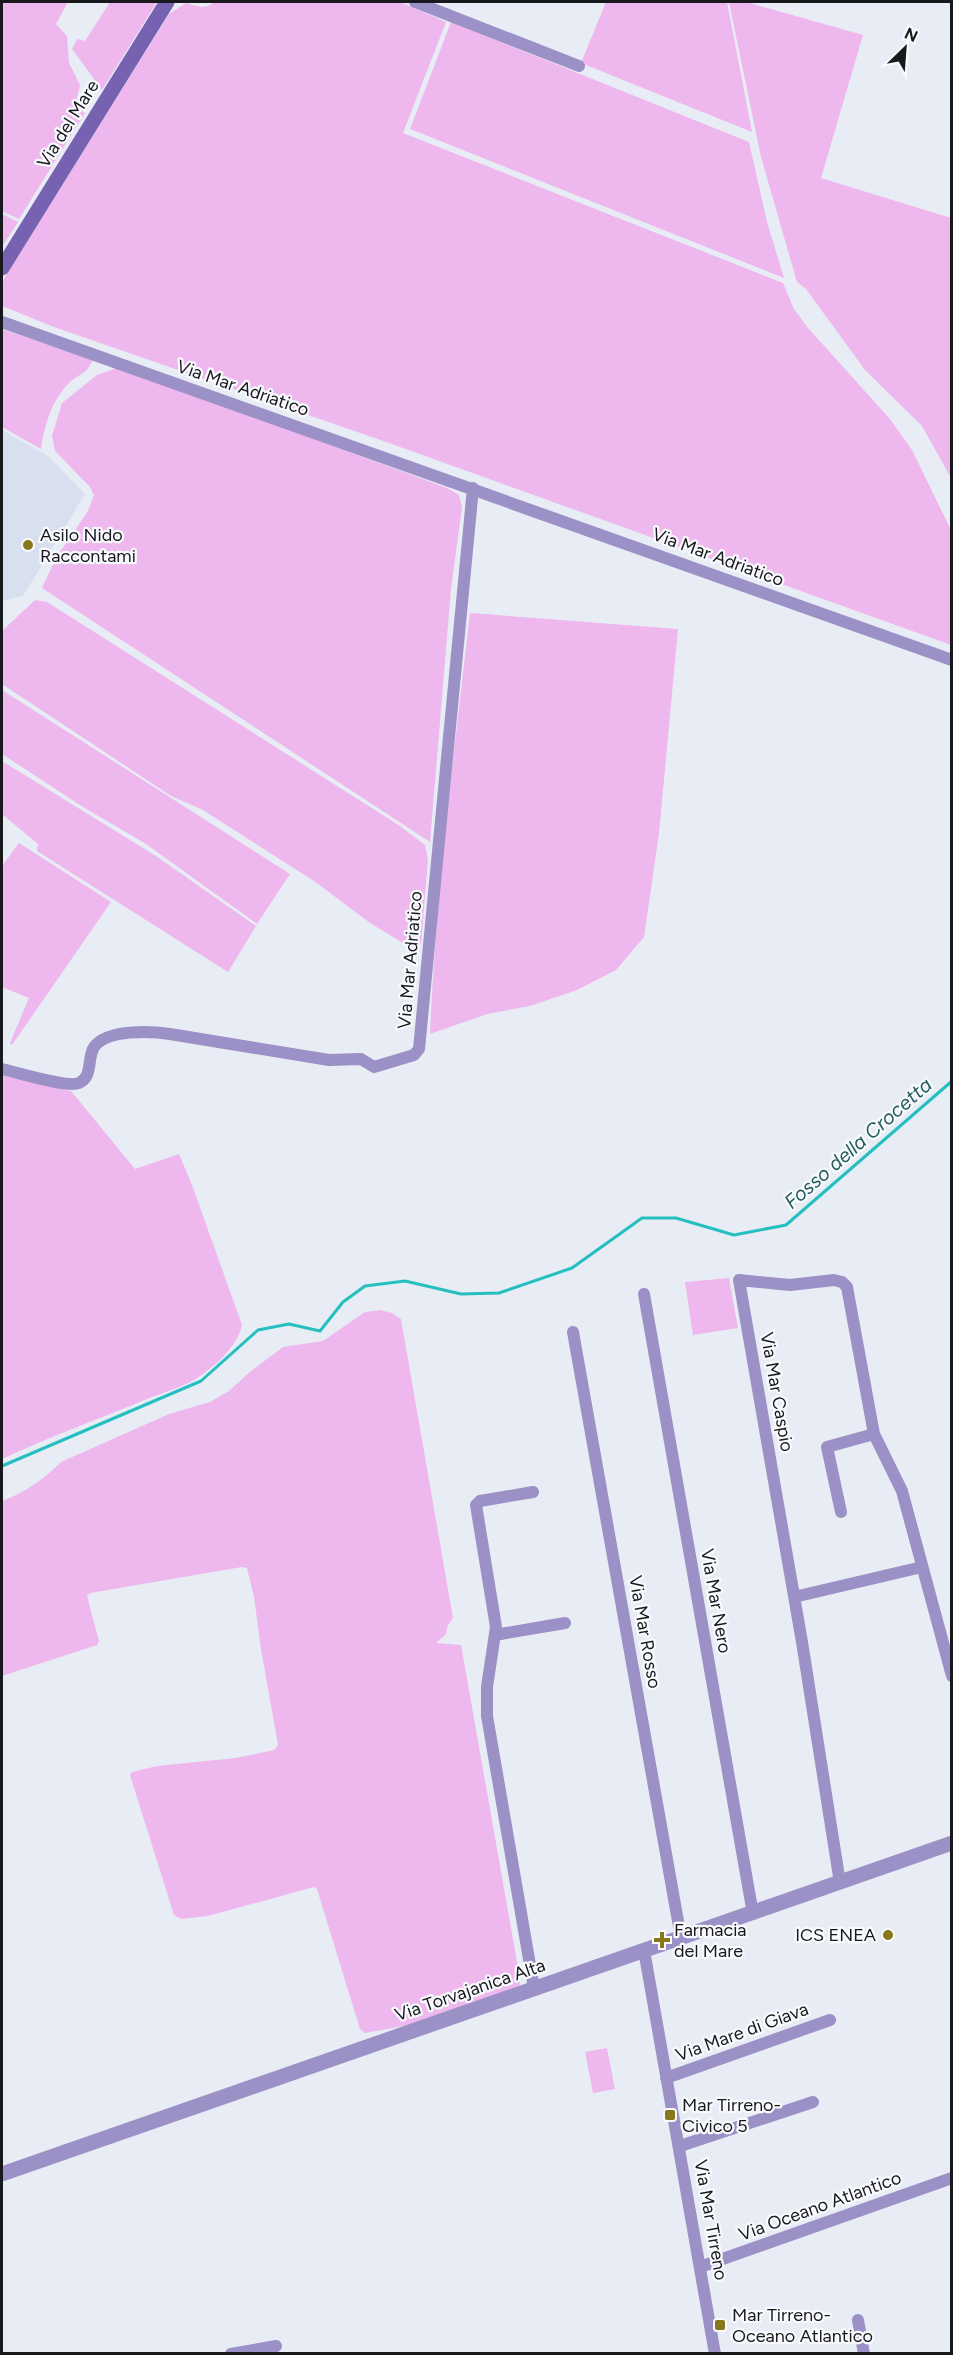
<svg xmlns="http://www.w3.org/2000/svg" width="953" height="2355" font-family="Figtree,sans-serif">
  <rect width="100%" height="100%" fill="#e8edf5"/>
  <!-- built -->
  <path fill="#d8e0ef" d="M2,430L48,456L85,494L23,596L2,601Z"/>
  <!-- green -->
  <path fill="#eeb7ed" d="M2,2H68L56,24L67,36L69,63L80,85L75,106L85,113L19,219L2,211Z
    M110,2H157L102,90L72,49L77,39L85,41Z
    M214,2H400L446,22L403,133L783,283L794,309L808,328L890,419L912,450L951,530V645L389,443L54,327L2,306V282L169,14L186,3C196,6 206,10 214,2Z
    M606,2H727L752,132L581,63Z
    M729,2H746L863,35L821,178L951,218V478L922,426L865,370L806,289L797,282L761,157Z
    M451,22L749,142L767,222L784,278L410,129Z
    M2,214L18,222L2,247Z
    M2,329L93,360C86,375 80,373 69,383C52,400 44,426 41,449L2,427Z
    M119,367L447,488L459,495L462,507L451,589L430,842L42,588L56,558L88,511L94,495L90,487L55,451L52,436L62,403L97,375Z
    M35,600L47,602L400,826L425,845L428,859L421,944L413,949L370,923L317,883L203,810L171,796L2,684V631Z
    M470,613L678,629L659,833L644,937L616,970L577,990L530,1006L487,1014L430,1034C436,893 454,753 470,613Z
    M2,690L290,874L257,924L146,844L83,807L2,754Z
    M2,761L156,856L256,926L228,972L37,851L38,844L2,814Z
    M19,843L111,902L12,1045L10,1043L29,998L2,987V866Z
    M2,1075L71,1091L135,1169L179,1154L192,1185L242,1325C237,1348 213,1368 194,1380C180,1388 162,1393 147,1399C99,1419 49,1437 2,1459Z
    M729,1278L738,1328L693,1335L685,1282Z
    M380,1310L392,1313L401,1319L453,1618L447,1627L446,1634L436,1643L461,1645L520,1979L519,1992L404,2026L365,2033L360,2029L317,1889L314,1887L208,1916L181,1919L174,1915L130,1775L132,1772L157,1766L236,1758L274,1750L278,1745L261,1649L254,1597L247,1568L242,1567L90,1593L87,1596L99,1641L97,1645L2,1676V1501C24,1493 44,1479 61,1462L169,1414L210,1402L229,1391L251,1371L283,1347L323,1341L365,1312Z
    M607,2048L615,2089L593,2093L585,2052Z"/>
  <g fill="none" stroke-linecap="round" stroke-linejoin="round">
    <!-- stream -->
    <path stroke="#25bfc1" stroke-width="3" d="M2,1466L201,1381L258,1330L289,1324L320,1331L343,1302L365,1286L405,1281L461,1294L499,1293L572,1268L642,1218H676L734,1235L786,1225L952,1081"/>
    <!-- minor -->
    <path stroke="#9c91c7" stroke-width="12" d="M415,2L579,66
      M2,322L952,660
      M2,1069C16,1072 67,1088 79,1083C93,1077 87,1058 94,1047C107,1029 151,1031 170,1034L329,1060L361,1059L374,1067L414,1055L419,1049L473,488
      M644,1294L753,1914
      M573,1332L681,1938
      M874,1434L902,1491L952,1676
      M533,1492L480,1501L476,1505L496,1627L487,1687V1716L534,1988
      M794,1597L922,1567
      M495,1635L565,1623
      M840,1883L802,1642L739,1280L790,1285L834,1280L842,1282L847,1287L874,1434L827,1447L841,1512
      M644,1950L715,2354
      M666,2078L830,2020
      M680,2146L813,2102
      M700,2267L952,2178
      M858,2320L864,2354
      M231,2354L276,2346"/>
    <!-- tertiary -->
    <path stroke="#9c91c7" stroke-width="15" d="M2,2174C318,2064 635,1955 952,1843"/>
    <!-- secondary -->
    <path stroke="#7762b2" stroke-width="15" d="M2,268L167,2"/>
  </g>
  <!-- markers -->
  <g fill="#88781c" stroke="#f8fafe" stroke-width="2">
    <circle cx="28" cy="545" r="6"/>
    <circle cx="888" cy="1935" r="6"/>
    <path d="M659 1931h6v6h6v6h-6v6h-6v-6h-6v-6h6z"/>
    <rect x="664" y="2109" width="12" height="12" rx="3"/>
    <rect x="714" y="2319" width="12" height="12" rx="3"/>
  </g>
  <g text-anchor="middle" stroke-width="4.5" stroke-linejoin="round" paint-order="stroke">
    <!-- street labels -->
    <g font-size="18" fill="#18191c" stroke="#f8fafe">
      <text transform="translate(68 124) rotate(-58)" y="6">Via del Mare</text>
      <text transform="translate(243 388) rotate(19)" y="6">Via Mar Adriatico</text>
      <text transform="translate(718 557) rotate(20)" y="6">Via Mar Adriatico</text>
      <text transform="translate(410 960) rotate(-85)" y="6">Via Mar Adriatico</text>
      <text transform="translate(777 1392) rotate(80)" y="6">Via Mar Caspio</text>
      <text transform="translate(716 1601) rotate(80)" y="6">Via Mar Nero</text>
      <text transform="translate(645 1632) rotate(80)" y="6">Via Mar Rosso</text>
      <text transform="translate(470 1990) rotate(-19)" y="6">Via Torvajanica Alta</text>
      <text transform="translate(742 2032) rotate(-20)" y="6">Via Mare di Giava</text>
      <text transform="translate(820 2206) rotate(-20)" y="6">Via Oceano Atlantico</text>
      <text transform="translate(711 2220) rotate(80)" y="6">Via Mar Tirreno</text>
    </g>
    <!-- poi labels -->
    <g font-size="18" fill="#18191c" stroke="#f8fafe" text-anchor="start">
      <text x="40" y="541">Asilo Nido<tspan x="40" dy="21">Raccontami</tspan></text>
      <text x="674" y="1936">Farmacia<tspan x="674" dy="21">del Mare</tspan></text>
      <text x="876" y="1941" text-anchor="end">ICS ENEA</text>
      <text x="682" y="2111">Mar Tirreno-<tspan x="682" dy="21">Civico 5</tspan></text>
      <text x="732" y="2321">Mar Tirreno-<tspan x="732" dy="21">Oceano Atlantico</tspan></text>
    </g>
    <!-- water labels -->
    <g font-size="20" font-style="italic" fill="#245e5f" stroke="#f8fafe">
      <text transform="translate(858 1143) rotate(-41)" y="7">Fosso della Crocetta</text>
    </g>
  </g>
  <!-- border -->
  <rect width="953" height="2355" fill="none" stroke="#18191c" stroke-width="6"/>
  <!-- north arrow -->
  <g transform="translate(905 48) rotate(25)" stroke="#f8fafe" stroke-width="4.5" paint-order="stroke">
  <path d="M0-4.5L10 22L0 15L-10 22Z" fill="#18191c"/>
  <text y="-9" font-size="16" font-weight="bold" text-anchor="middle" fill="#18191c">N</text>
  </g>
</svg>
